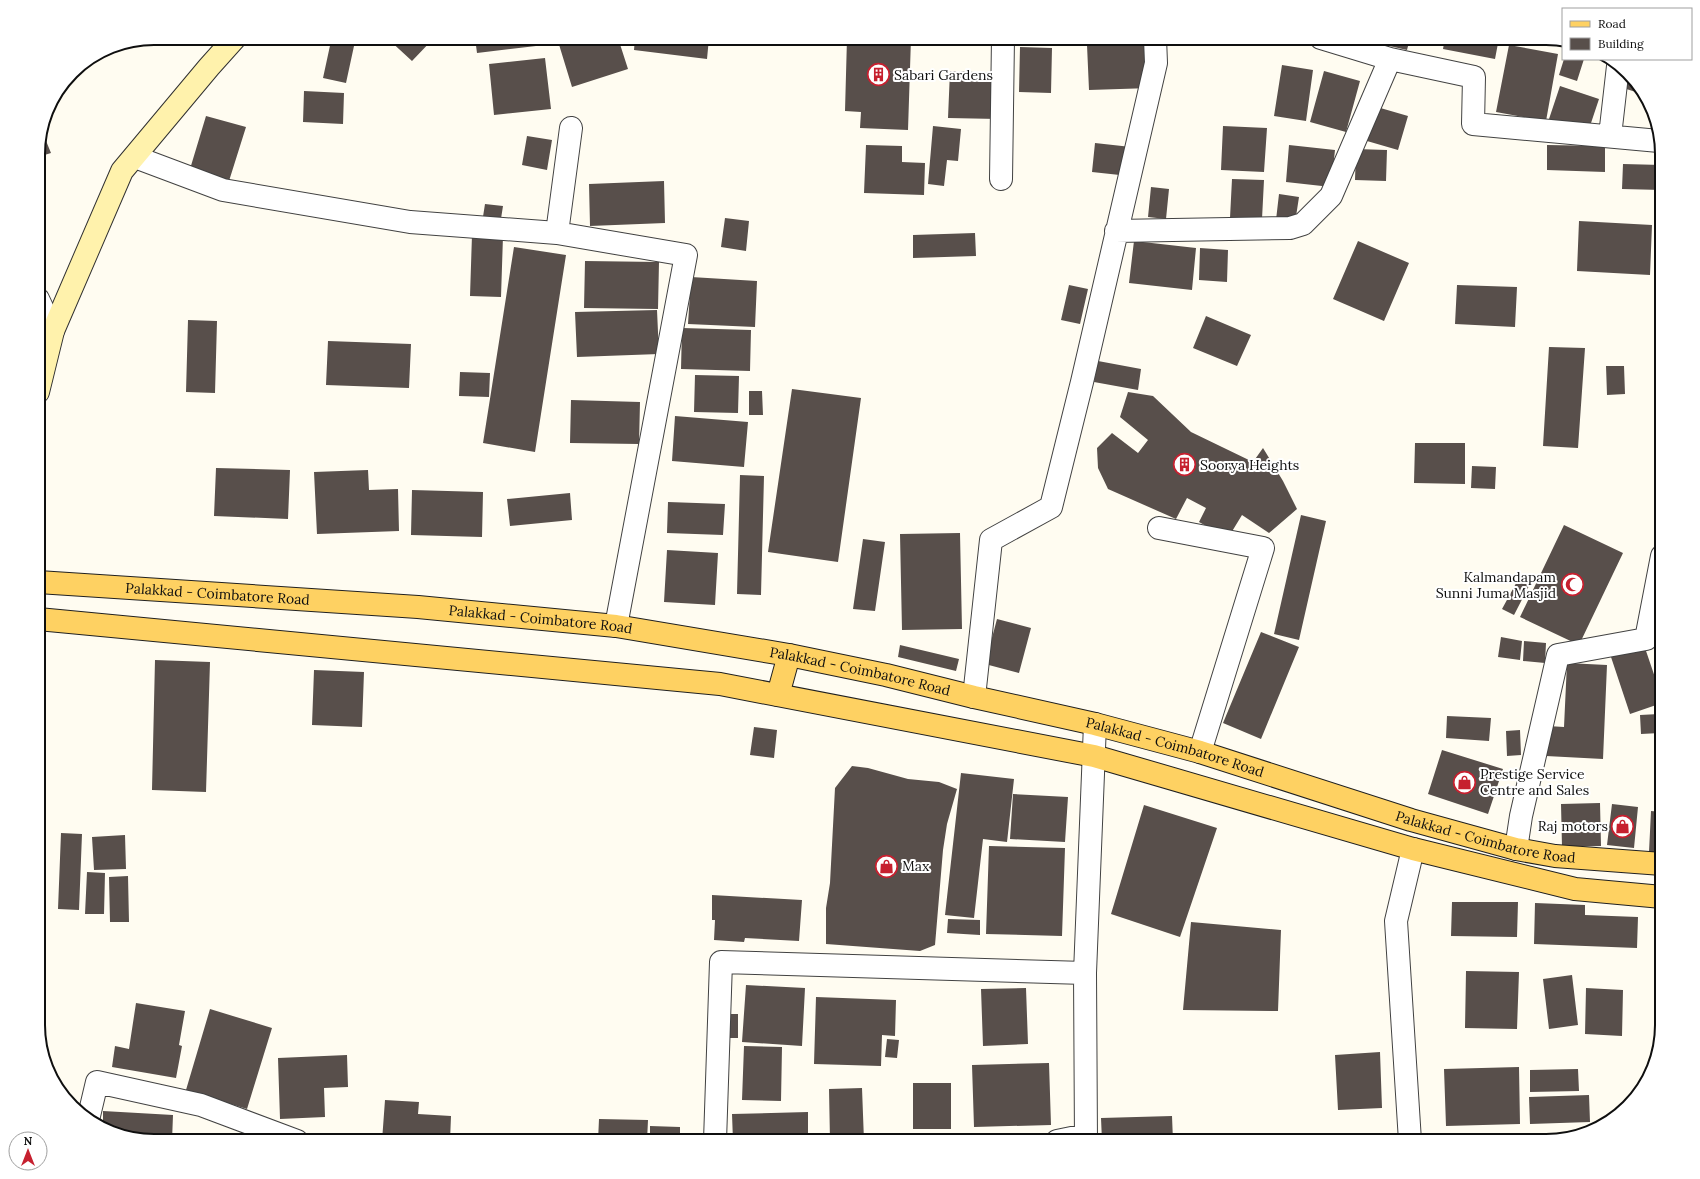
<svg xmlns="http://www.w3.org/2000/svg" width="1700" height="1179" font-family="Lora,serif">
  <rect width="100%" height="100%" fill="#fffcf1"/>
  <!-- building -->
  <path fill="#584f4b" d="M387,38H434L412,61Z
    M475,38H535L536,46L477,53Z
    M557,38H618L628,69L572,87Z
    M635,38H709L707,59L634,50Z
    M847,38H911L908,130L860,128L861,112L845,111Z
    M1383,38H1410L1407,50L1381,44Z
    M1445,38H1499L1495,59L1443,49Z
    M331,41L354,46L346,83L323,78Z
    M1149,42L1151,88L1089,90L1087,45Z
    M1509,45L1558,54L1546,121L1496,112Z
    M1020,47L1052,48L1051,93L1019,92Z
    M545,58L551,109L494,115L489,64Z
    M1564,59H1584L1577,81L1559,75Z
    M1282,65L1313,70L1306,121L1274,116Z
    M950,71L1000,73L998,119L948,118Z
    M1324,71L1360,81L1346,132L1310,122Z
    M1622,71L1642,94L1617,86Z
    M1560,86L1599,99L1588,132L1549,119Z
    M304,91L344,93L343,124L303,122Z
    M1377,107L1408,116L1398,150L1367,141Z
    M206,116L246,127L229,181L190,169Z
    M933,126L961,129L958,161L947,160L944,186L928,184Z
    M1223,126L1267,128L1264,172L1221,170Z
    M42,131L51,153L38,157V147Z
    M527,136L552,140L547,170L522,165Z
    M1095,143L1131,147L1129,176L1092,172Z
    M866,145L902,146V162L925,163L924,195L864,193Z
    M1289,145L1335,150L1331,187L1286,182Z
    M1547,145L1605,146V172L1547,170Z
    M1356,149L1387,150L1386,181L1355,180Z
    M1623,164L1662,165V190L1622,189Z
    M1232,179L1264,180L1262,219L1230,218Z
    M664,181L665,223L590,226L589,184Z
    M1151,187L1169,189L1166,219L1148,217Z
    M1279,194L1299,197L1295,223L1276,220Z
    M485,204L503,206L500,225L482,223Z
    M725,218L749,221L746,251L721,247Z
    M1579,221L1652,225L1650,275L1577,271Z
    M975,233L976,256L913,258V235Z
    M472,235L503,236L501,297L470,296Z
    M1134,241L1196,248L1192,290L1129,283Z
    M1358,241L1409,263L1384,321L1333,299Z
    M514,247L566,255L535,452L483,443Z
    M1200,248L1228,250L1227,282L1199,280Z
    M585,261L659,262L658,309L584,308Z
    M691,277L757,281L755,327L688,324Z
    M1069,285L1088,289L1080,324L1061,320Z
    M1457,285L1517,287L1515,327L1455,324Z
    M657,310L659,354L577,357L575,312Z
    M1206,316L1251,335L1237,366L1193,348Z
    M188,320L217,321L215,393L186,392Z
    M682,328L751,330L750,371L681,369Z
    M328,341L411,344L409,388L326,385Z
    M1549,347L1585,348L1578,448L1543,446Z
    M1098,361L1141,369L1138,390L1094,382Z
    M1606,366H1624L1625,394L1607,395Z
    M460,372L490,373L489,397L459,396Z
    M695,375L739,376L738,413L694,412Z
    M792,389L861,398L838,562L768,552Z
    M749,391H762L763,415H749Z
    M1128,392L1153,396L1191,432L1253,462L1263,448L1283,481L1297,509L1269,533L1242,515L1228,538L1199,522L1206,508L1187,498L1176,519L1108,489L1098,468L1097,448L1112,433L1138,453L1148,440L1120,417Z
    M571,400L640,402L639,444L570,443Z
    M675,416L748,422L744,467L672,461Z
    M1415,443H1465V484L1414,483Z
    M1472,466L1496,467L1495,489L1471,488Z
    M216,468L290,470L288,519L214,516Z
    M368,470L369,490L398,489L399,531L317,534L314,472Z
    M740,475L764,476L761,595L737,594Z
    M412,490L483,492L482,537L411,535Z
    M570,493L572,520L510,526L507,499Z
    M668,502L725,504L723,535L667,533Z
    M1301,515L1326,521L1299,640L1274,634Z
    M1564,525L1623,553L1579,645L1520,617Z
    M960,533L962,629L902,630L900,534Z
    M863,539L885,542L875,611L853,609Z
    M667,550L718,553L715,605L664,602Z
    M1520,576L1531,582L1514,615L1502,609Z
    M997,619L1031,628L1019,673L985,664Z
    M1261,632L1299,647L1261,739L1223,723Z
    M1501,637L1522,641L1520,660L1498,657Z
    M1524,641L1546,643L1545,663L1523,661Z
    M900,645L959,659L956,671L898,657Z
    M1644,645L1662,698V703L1630,714L1611,657Z
    M155,660L210,662L206,792L152,790Z
    M1567,663L1607,665L1603,759L1546,756L1548,726L1564,727Z
    M314,670L364,672L362,727L312,725Z
    M1659,714L1660,733L1641,734L1640,715Z
    M1447,716L1491,718L1489,741L1446,738Z
    M754,727L777,730L774,758L750,755Z
    M1520,730L1521,755L1507,756L1506,731Z
    M1442,750L1503,769L1488,814L1428,794Z
    M852,766L868,768L908,779L939,782L957,789L947,824L943,850L935,945L920,951L826,944V908L830,883L835,788Z
    M961,773L1014,779L1007,842L983,839L974,918L945,915Z
    M1013,794L1068,797L1065,842L1010,839Z
    M1600,803L1601,846L1562,847L1561,804Z
    M1612,804L1638,807L1634,848L1607,845Z
    M1144,805L1217,828L1180,937L1111,914Z
    M1651,811L1662,812V852H1649Z
    M61,833L82,834L79,910L58,909Z
    M125,835L126,869L94,870L92,837Z
    M989,846L1065,848L1062,936L986,934Z
    M87,872L105,873L104,914H85Z
    M128,876L129,922H110L109,877Z
    M712,895L802,900L799,941L745,938L744,942L714,940L715,920H712Z
    M1452,902H1518L1517,937L1451,936Z
    M1535,903L1585,905V915L1638,917L1637,948L1534,944Z
    M948,919L980,920V935L947,933Z
    M1191,922L1281,930L1278,1011L1183,1010Z
    M1466,971L1519,972L1517,1029L1465,1028Z
    M1572,975L1578,1025L1549,1029L1543,979Z
    M746,985L805,988L802,1046L742,1042Z
    M1026,988L1028,1044L983,1046L981,989Z
    M1586,988L1623,990L1622,1036L1585,1034Z
    M816,997L896,1000L895,1036L882,1035L881,1066L814,1064Z
    M136,1003L185,1011L179,1045L182,1046L176,1078L112,1067L115,1046L129,1049Z
    M210,1009L272,1028L247,1109L186,1090Z
    M723,1014H738V1038H723Z
    M887,1039L899,1040L897,1058L885,1057Z
    M744,1046L782,1047L781,1101L742,1100Z
    M1380,1052L1382,1108L1338,1110L1335,1055Z
    M347,1055L348,1087L324,1088L325,1117L280,1119L278,1058Z
    M1049,1063L1051,1125L974,1127L972,1065Z
    M1519,1067L1520,1124L1446,1126L1444,1069Z
    M1578,1069L1579,1091L1530,1092V1070Z
    M913,1083H951V1129H913Z
    M862,1088L864,1141H830L829,1089Z
    M1589,1095L1590,1122L1530,1124L1529,1097Z
    M385,1100L419,1102L418,1114L451,1116L450,1141H382Z
    M103,1111L173,1115L172,1141H154L103,1125Z
    M808,1112V1135H823L824,1141H733L732,1114Z
    M1172,1116L1173,1141H1102L1101,1118Z
    M599,1119L648,1120L647,1141H598Z
    M650,1126L680,1127V1141H650Z"/>
  <g fill="none" stroke-linecap="round" stroke-linejoin="round">
    <defs>
      <path id="street" d="M1321,38L1390,59L1474,77L1473,124L1659,141
        M571,128L557,233L686,255L616,626
        M1610,136L1618,66
        M135,157L223,190L410,222L557,233
        M1001,179L1003,38
        M1116,231L1290,228L1303,224L1331,196L1390,59
        M38,299L53,331
        M1159,528L1263,548L1200,752
        M974,697L991,540L1051,507L1082,382L1156,63L1155,38
        M1516,849L1521,816L1558,655L1646,639L1662,556
        M88,1120L97,1082L201,1105L297,1141
        M715,1141L721,962L1085,973
        M1057,1141L1086,1135
        M1086,1141L1085,973L1095,724
        M1410,1141L1396,921L1413,849"/>
      <path id="secondary" d="M38,392L53,331L122,171L209,67L235,38"/>
      <g id="primary">
        <path id="s1" d="M38,582L418,607L616,626L789,655L886,675L974,697L1095,724L1200,752L1411,820L1516,849L1555,856L1662,864"/>
        <path d="M38,619L720,684L1094,756L1413,849L1575,889L1662,897"/>
        <path d="M778,695L789,655"/>
      </g>
    </defs>
    <!-- street casing -->
    <use href="#street" stroke="#424242" stroke-width="24"/>
    <!-- secondary casing -->
    <use href="#secondary" stroke="#313131" stroke-width="24"/>
    <!-- primary casing -->
    <use href="#primary" stroke="#202020" stroke-width="24"/>
    <!-- street -->
    <use href="#street" stroke="#fff" stroke-width="22"/>
    <!-- secondary -->
    <use href="#secondary" stroke="#fff2ac" stroke-width="22"/>
    <!-- primary -->
    <use href="#primary" stroke="#fed162" stroke-width="22"/>
  </g>
  <!-- icons -->
  <defs>
    <symbol id="building-ring" viewBox="-11 -11 22 22"><circle r="9.5" fill="#fff" stroke="#c6202f" stroke-width="1.5"/><path d="M-4-6H4V6H1V3H-1V6H-4ZM-2.5-4.3h1.7v1.8h-1.7ZM.8-4.3h1.7v1.8H.8ZM-2.5-1h1.7V.8h-1.7ZM.8-1h1.7V.8H.8Z" fill="#c6202f"/></symbol>
    <symbol id="mosque-ring" viewBox="-11 -11 22 22"><circle r="9.5" fill="#fff" stroke="#c6202f" stroke-width="1.5"/><path d="M3.5-4.9A6 6 0 1 0 3.5 4.9A5 5 0 1 1 3.5-4.9Z" fill="#c6202f"/></symbol>
    <symbol id="shop-ring" viewBox="-11 -11 22 22"><circle r="9.5" fill="#fff" stroke="#c6202f" stroke-width="1.5"/><path d="M-5-2.5h2.3a2.7 3.5 0 0 1 5.4 0H5L5.5 6h-11ZM-1.5-2.5h3a1.5 2.3 0 0 0-3 0Z" fill="#c6202f"/></symbol>
  </defs>
  <g fill-rule="evenodd">
    <use href="#building-ring" x="866" y="62" width="25" height="25"/>
    <use href="#building-ring" x="1172" y="452" width="25" height="25"/>
    <use href="#mosque-ring" x="1560" y="572" width="25" height="25"/>
    <use href="#shop-ring" x="1452" y="770" width="25" height="25"/>
    <use href="#shop-ring" x="1610" y="814" width="25" height="25"/>
    <use href="#shop-ring" x="874" y="854" width="25" height="25"/>
  </g>
  <g text-anchor="middle" stroke-width="4" stroke-linejoin="round" paint-order="stroke">
    <!-- poi labels -->
    <g font-size="14" fill="#0f0f0f" stroke="#fff" text-anchor="start">
      <text x="894" y="80">Sabari Gardens</text>
      <text x="1200" y="470">Soorya Heights</text>
      <text x="1556" y="582" text-anchor="end">Kalmandapam<tspan x="1556" dy="16">Sunni Juma Masjid</tspan></text>
      <text x="1480" y="779">Prestige Service<tspan x="1480" dy="16">Centre and Sales</tspan></text>
      <text x="1608" y="831" text-anchor="end">Raj motors</text>
      <text x="902" y="871">Max</text>
    </g>
    <!-- street labels -->
    <g font-size="14" fill="#0f0f0f" stroke="#fff">
      <text dy="5" stroke="none"><textPath href="#s1" startOffset="180">Palakkad - Coimbatore Road</textPath></text>
      <text dy="5" stroke="none"><textPath href="#s1" startOffset="504">Palakkad - Coimbatore Road</textPath></text>
      <text dy="5" stroke="none"><textPath href="#s1" startOffset="828">Palakkad - Coimbatore Road</textPath></text>
      <text dy="5" stroke="none"><textPath href="#s1" startOffset="1152">Palakkad - Coimbatore Road</textPath></text>
      <text dy="5" stroke="none"><textPath href="#s1" startOffset="1476">Palakkad - Coimbatore Road</textPath></text>
    </g>
  </g>
  <!-- crop -->
  <path d="M0 0H1700V1179H0ZM154 45H1546A109 109 0 0 1 1655 154V1025A109 109 0 0 1 1546 1134H154A109 109 0 0 1 45 1025V154A109 109 0 0 1 154 45Z" fill="#fff" fill-rule="evenodd"/>
  <path fill="none" stroke="#0f0f0f" stroke-width="2" d="M154 45H1546A109 109 0 0 1 1655 154V1025A109 109 0 0 1 1546 1134H154A109 109 0 0 1 45 1025V154A109 109 0 0 1 154 45Z"/>
  <!-- legend -->
  <rect x="1562" y="8" width="130" height="52" fill="#ffffff" stroke="#9f9f9f"/>
  <rect x="1570" y="21" width="20" height="6" fill="#fed162" stroke="#9f9f9f"/>
  <text x="1598" y="28" font-size="12" fill="#0f0f0f">Road</text>
  <rect x="1570" y="38" width="20" height="12" fill="#584f4b" stroke="#9f9f9f"/>
  <text x="1598" y="48" font-size="12" fill="#0f0f0f">Building</text>
  <!-- north arrow -->
  <g transform="translate(28 1151)"><circle r="19" fill="#ffffff" stroke="#9f9f9f"/>
  <path d="M0-3L7 15L0 10L-7 15Z" fill="#c6202f"/>
  <text y="-6" font-size="11" font-weight="bold" text-anchor="middle" fill="#0f0f0f">N</text>
  </g>
</svg>
